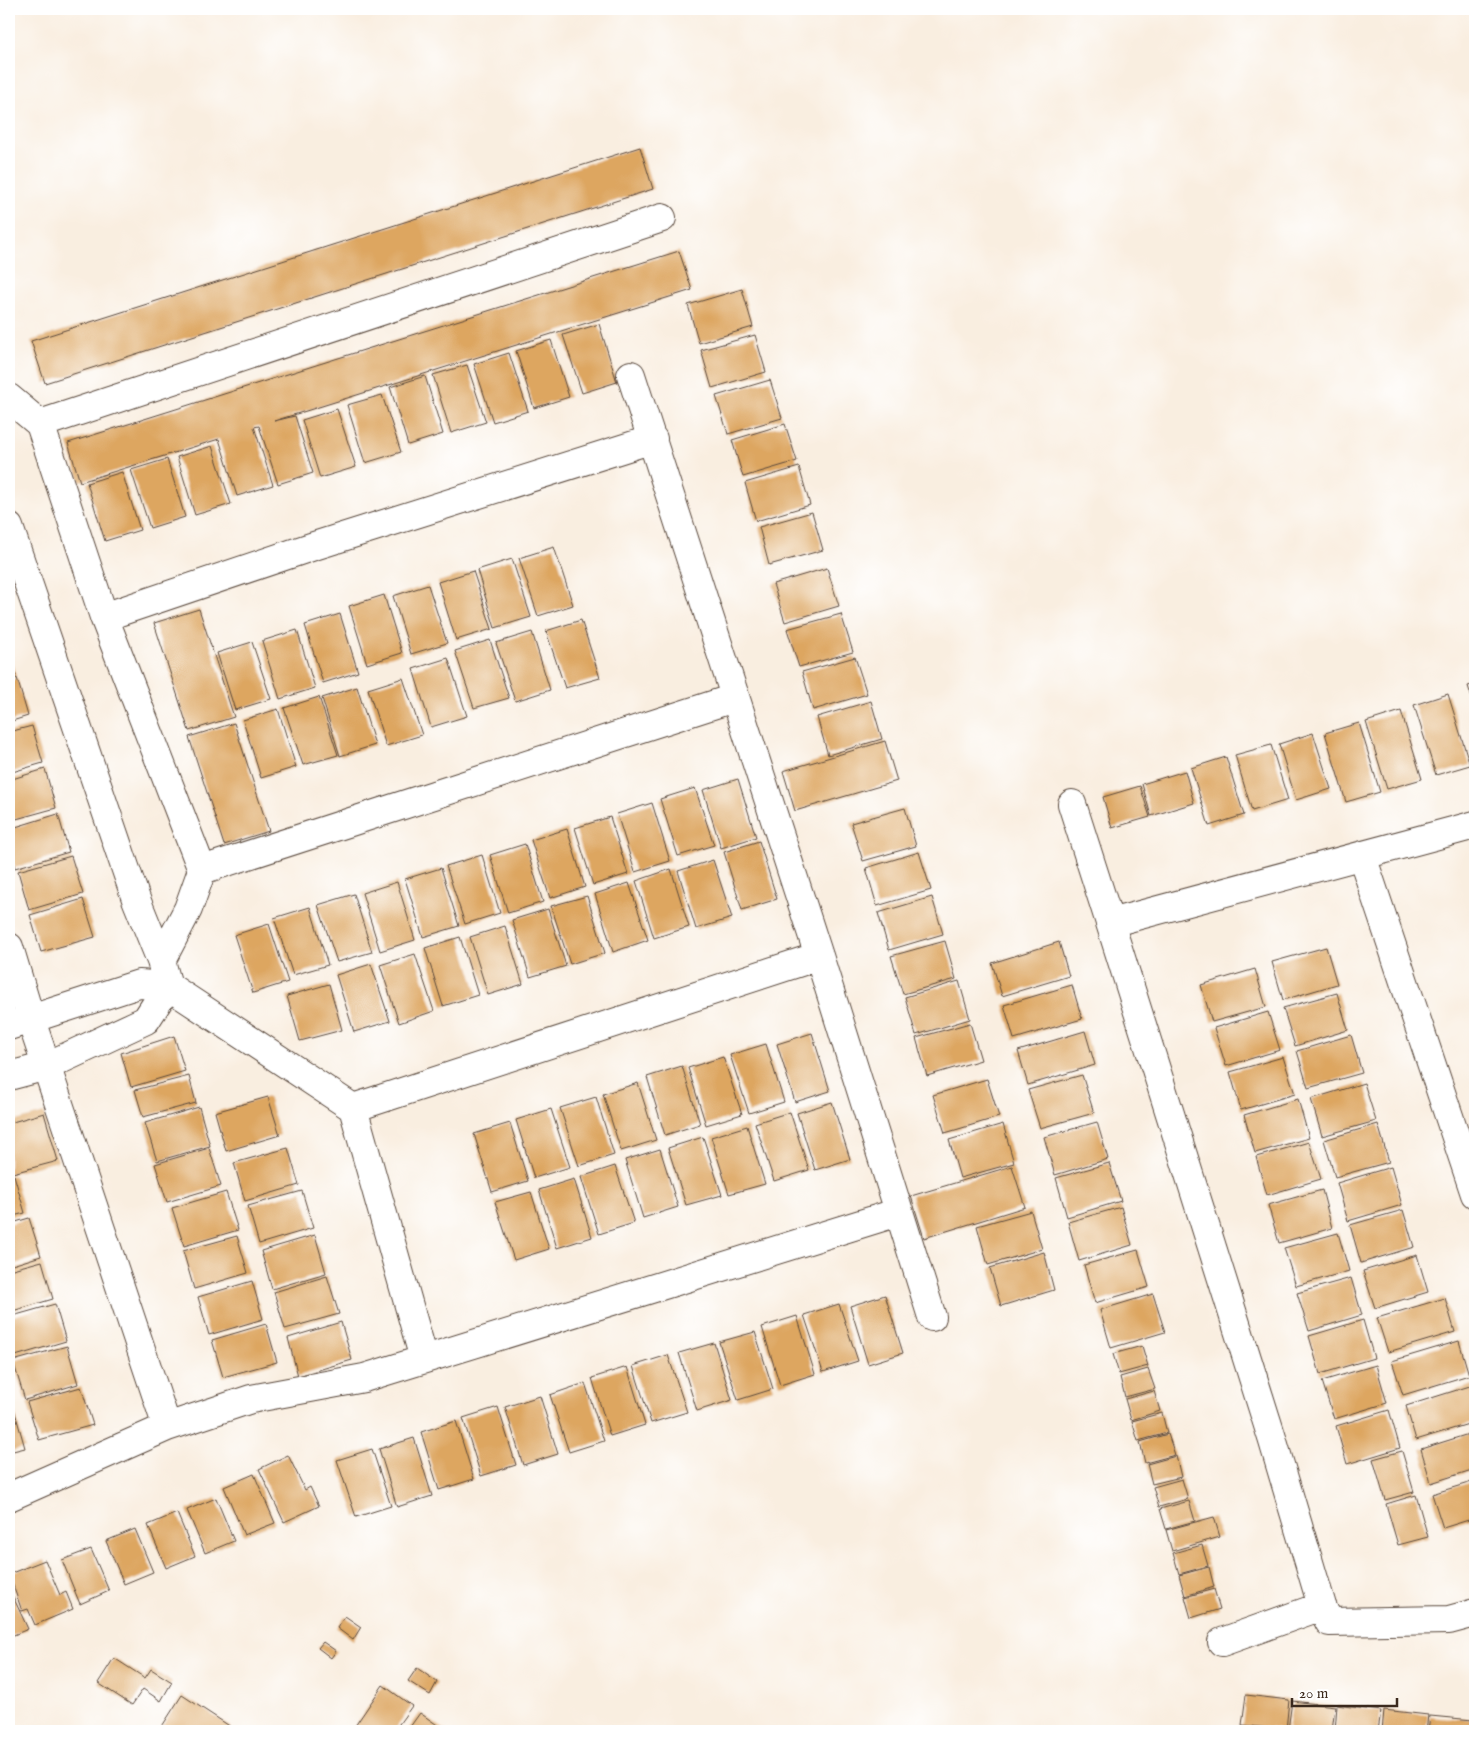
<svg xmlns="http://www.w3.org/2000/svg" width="1484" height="1740" font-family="'IM FELL English',serif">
  <rect width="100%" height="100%" fill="#fff"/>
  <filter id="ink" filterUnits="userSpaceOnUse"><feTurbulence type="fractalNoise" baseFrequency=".02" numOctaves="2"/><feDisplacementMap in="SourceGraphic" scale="10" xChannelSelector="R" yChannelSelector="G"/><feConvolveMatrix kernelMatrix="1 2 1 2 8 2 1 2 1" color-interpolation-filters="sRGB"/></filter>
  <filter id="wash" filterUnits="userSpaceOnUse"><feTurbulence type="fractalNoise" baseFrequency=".0096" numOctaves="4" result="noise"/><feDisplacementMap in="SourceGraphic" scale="20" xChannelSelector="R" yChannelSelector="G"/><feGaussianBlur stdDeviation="1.12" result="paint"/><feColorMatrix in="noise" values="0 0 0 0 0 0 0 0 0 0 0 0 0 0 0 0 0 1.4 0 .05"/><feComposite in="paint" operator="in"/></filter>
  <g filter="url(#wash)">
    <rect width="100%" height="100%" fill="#f9eee0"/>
    <g id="blocks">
      <!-- building -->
      <path fill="#dda660" d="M640,147L653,189L45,383L31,341Z
        M679,251L692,290L274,421L295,416L313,473L278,484L259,426L254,427L273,485L237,496L219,439L80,482L68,443Z
        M742,289L753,327L699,343L688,305Z
        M599,324L617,382L582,393L563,335Z
        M755,335L766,372L712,388L701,350Z
        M551,340L569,397L534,408L516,351Z
        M509,353L528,411L493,422L474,364Z
        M467,365L486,422L451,433L433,375Z
        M425,376L443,434L408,445L390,387Z
        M770,380L782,418L728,434L716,396Z
        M382,395L401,452L365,463L347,405Z
        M337,409L356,467L320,478L302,420Z
        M785,424L797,461L743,477L732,440Z
        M212,446L231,504L195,515L177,457Z
        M167,459L185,517L150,528L131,470Z
        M799,467L810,505L756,521L745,483Z
        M122,472L140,530L105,541L87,483Z
        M812,512L823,550L769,565L759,527Z
        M554,547L573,605L538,616L519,558Z
        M512,559L531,617L495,628L477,570Z
        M827,568L839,606L785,622L773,584Z
        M473,571L492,629L456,640L438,582Z
        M428,585L447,643L411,654L393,596Z
        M384,595L402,653L367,664L349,606Z
        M199,609L234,717L189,731L154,623Z
        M340,614L358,672L323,683L305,625Z
        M841,614L853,652L799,667L787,629Z
        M581,620L600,678L565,688L546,631Z
        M297,630L315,688L280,699L262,641Z
        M532,632L550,690L515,701L496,643Z
        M490,640L509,698L474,708L455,651Z
        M252,642L271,699L235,710L217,653Z
        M9,655L16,676L9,678Z
        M855,657L867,694L813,710L802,672Z
        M448,658L467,716L431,727L413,669Z
        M17,678L28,716L9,722V681Z
        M403,678L422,735L386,746L368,689Z
        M1475,684V708L1468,686Z
        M357,687L375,745L340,756L322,698Z
        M1448,694L1470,765L1436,775L1414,705Z
        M319,697L338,755L303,765L284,708Z
        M871,701L882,739L828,755L817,717Z
        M278,709L296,767L261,778L243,720Z
        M1401,711L1422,779L1387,789L1366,722Z
        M234,723L269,831L224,845L189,737Z
        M1359,723L1380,792L1346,802L1325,733Z
        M32,726L43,763L9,773V732Z
        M1313,733L1331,789L1296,800L1279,744Z
        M885,741L897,781L795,811L783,771Z
        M1271,745L1288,800L1252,811L1235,755Z
        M1226,757L1244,815L1209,826L1191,768Z
        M45,769L56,808L9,821V780Z
        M1185,771L1194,803L1151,816L1142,784Z
        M738,779L756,837L721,848L703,790Z
        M1140,786L1150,817L1112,828L1103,797Z
        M695,788L714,845L678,856L660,799Z
        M652,803L670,861L635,872L617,814Z
        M905,808L916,846L863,861L851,823Z
        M58,814L69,852L15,868L9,847V829Z
        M610,817L628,874L593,885L575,828Z
        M567,829L585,887L550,898L531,840Z
        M759,841L777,899L742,910L724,852Z
        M525,844L543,902L508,913L490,855Z
        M919,852L931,890L877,906L866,868Z
        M482,855L500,913L465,924L446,866Z
        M71,856L83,894L29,910L18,871Z
        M713,860L732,918L696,929L678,871Z
        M441,868L459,926L423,937L405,879Z
        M671,869L689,927L654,938L636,881Z
        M397,882L415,940L380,951L362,893Z
        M629,883L648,940L613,952L595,894Z
        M354,894L372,952L337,962L318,905Z
        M587,896L605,953L570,964L551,906Z
        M932,897L943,934L889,950L878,913Z
        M83,899L95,937L41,952L30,915Z
        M310,907L328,965L293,975L274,918Z
        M548,909L566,966L530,977L512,920Z
        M269,924L288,982L253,993L234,935Z
        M505,926L523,984L488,995L470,937Z
        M460,937L478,995L443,1006L425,948Z
        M945,941L956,979L903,994L891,956Z
        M1059,942L1069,976L1002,996L992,963Z
        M1326,947L1337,984L1283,1000L1272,962Z
        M415,954L434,1011L399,1023L380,965Z
        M371,964L390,1021L354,1032L336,975Z
        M1255,969L1266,1007L1212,1022L1201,985Z
        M959,981L970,1019L916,1035L905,997Z
        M329,984L342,1030L300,1041L287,996Z
        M1072,985L1082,1019L1014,1039L1004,1005Z
        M1337,993L1348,1030L1295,1046L1283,1008Z
        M1268,1012L1280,1050L1226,1066L1214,1028Z
        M970,1023L981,1060L927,1076L916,1038Z
        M1085,1031L1095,1065L1028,1085L1018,1051Z
        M812,1033L830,1091L795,1102L777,1044Z
        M1351,1035L1362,1073L1308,1088L1297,1051Z
        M174,1036L185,1071L131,1087L121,1053Z
        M766,1044L784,1102L749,1113L730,1055Z
        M723,1057L742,1114L706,1125L688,1068Z
        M1283,1057L1295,1094L1241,1110L1230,1072Z
        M682,1066L700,1124L665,1135L647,1077Z
        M1082,1075L1094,1113L1040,1128L1028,1090Z
        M189,1076L196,1103L143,1117L135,1090Z
        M987,1079L999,1117L945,1133L933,1095Z
        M638,1083L656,1140L621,1151L603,1094Z
        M1364,1083L1376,1121L1322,1136L1311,1099Z
        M268,1097L280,1135L226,1151L215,1112Z
        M596,1097L614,1155L579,1166L560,1108Z
        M1298,1099L1309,1138L1255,1153L1244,1115Z
        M832,1102L850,1159L815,1170L797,1113Z
        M199,1107L210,1146L157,1161L145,1123Z
        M551,1109L570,1167L534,1178L516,1120Z
        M790,1112L809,1170L774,1181L755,1123Z
        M44,1113L58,1161L9,1174V1123Z
        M1097,1122L1108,1159L1055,1175L1044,1137Z
        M510,1123L528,1181L492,1192L474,1134Z
        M1003,1124L1014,1163L960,1178L949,1140Z
        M1378,1124L1389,1162L1335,1177L1324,1140Z
        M747,1126L765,1184L729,1194L711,1137Z
        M703,1137L722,1195L686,1205L668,1148Z
        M1309,1142L1321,1179L1267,1195L1256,1157Z
        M209,1148L221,1186L167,1202L155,1164Z
        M288,1148L299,1185L245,1201L234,1163Z
        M660,1149L678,1207L643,1218L625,1160Z
        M1109,1163L1121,1201L1067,1217L1056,1178Z
        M615,1166L634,1223L599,1234L581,1177Z
        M1012,1166L1025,1207L924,1238L911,1196Z
        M1391,1167L1402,1205L1348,1221L1337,1183Z
        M14,1175L25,1213L9,1217V1176Z
        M574,1179L592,1237L557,1248L539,1190Z
        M1322,1190L1332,1228L1279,1243L1268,1205Z
        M302,1191L313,1228L259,1244L248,1206Z
        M226,1192L238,1230L184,1246L172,1208Z
        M531,1192L549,1249L514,1260L495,1202Z
        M1121,1207L1132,1245L1079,1261L1068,1222Z
        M1403,1210L1414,1247L1361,1263L1350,1225Z
        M1031,1211L1042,1249L988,1265L977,1226Z
        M29,1218L41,1256L9,1266V1224Z
        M1338,1233L1349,1271L1296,1286L1284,1248Z
        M315,1235L326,1273L272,1289L261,1251Z
        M237,1236L248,1273L194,1289L183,1251Z
        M1138,1250L1149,1287L1095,1303L1084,1265Z
        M1044,1252L1054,1290L1001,1306L990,1268Z
        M1417,1255L1428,1292L1375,1308L1363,1271Z
        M42,1261L53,1299L9,1312V1270Z
        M327,1276L339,1314L285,1329L274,1292Z
        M1351,1278L1362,1315L1309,1331L1297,1293Z
        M252,1281L263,1319L209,1335L198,1297Z
        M1153,1294L1165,1332L1111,1348L1100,1310Z
        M885,1295L903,1353L868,1364L850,1306Z
        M1445,1298L1455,1332L1388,1352L1377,1318Z
        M55,1304L66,1341L12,1357L9,1345V1317Z
        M839,1304L858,1361L823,1372L804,1315Z
        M797,1316L815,1374L780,1385L762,1327Z
        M1363,1320L1374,1358L1320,1374L1309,1336Z
        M341,1322L352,1360L298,1376L288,1338Z
        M266,1324L277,1362L223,1377L212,1340Z
        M755,1332L773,1389L738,1400L719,1342Z
        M1459,1341L1469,1375L1403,1395L1392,1361Z
        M714,1343L732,1400L697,1411L679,1353Z
        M67,1346L78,1384L25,1400L13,1361Z
        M1142,1346L1148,1366L1119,1374L1113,1354Z
        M668,1355L687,1412L651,1423L633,1366Z
        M1376,1365L1387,1403L1334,1419L1322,1381Z
        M627,1367L645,1425L610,1436L592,1378Z
        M1148,1369L1155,1389L1125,1397L1120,1377Z
        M585,1383L604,1441L569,1452L550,1395Z
        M1473,1385L1475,1394V1422L1416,1440L1406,1406Z
        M81,1387L93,1425L39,1440L27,1402Z
        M1154,1391L1160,1411L1131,1420L1125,1399Z
        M540,1396L558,1454L523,1465L505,1407Z
        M498,1407L516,1465L481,1476L463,1418Z
        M14,1409L25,1448L9,1452V1411Z
        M1389,1410L1400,1448L1347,1464L1336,1426Z
        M1162,1413L1167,1433L1138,1441L1132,1421Z
        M456,1421L474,1479L439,1490L421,1432Z
        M1475,1432V1469L1431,1483L1421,1449Z
        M1168,1434L1175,1455L1145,1463L1140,1442Z
        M414,1438L432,1496L397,1507L379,1449Z
        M372,1449L391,1506L356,1517L337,1460Z
        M1402,1451L1414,1492L1385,1500L1373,1459Z
        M288,1455L305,1490L310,1487L319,1506L284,1522L259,1469Z
        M1176,1456L1181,1477L1152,1484L1147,1464Z
        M254,1474L275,1523L244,1535L224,1487Z
        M1182,1479L1188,1499L1159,1507L1153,1487Z
        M1475,1481V1518L1443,1528L1432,1494Z
        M1416,1495L1428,1537L1398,1545L1386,1504Z
        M216,1498L234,1541L205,1553L187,1510Z
        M1189,1501L1195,1521L1166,1529L1160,1509Z
        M177,1513L195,1556L166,1568L148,1525Z
        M1214,1517L1220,1537L1172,1551L1166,1530Z
        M135,1529L153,1572L124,1584L106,1541Z
        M1202,1545L1208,1566L1179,1574L1173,1553Z
        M91,1549L109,1591L80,1604L62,1560Z
        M45,1560L60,1595L66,1592L73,1609L35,1625L28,1609L22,1611L9,1574Z
        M1209,1567L1214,1587L1185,1596L1179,1575Z
        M9,1588L28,1629L9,1637Z
        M1214,1589L1220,1609L1191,1618L1185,1597Z
        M345,1616L361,1627L353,1640L337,1628Z
        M323,1642L336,1651L331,1658L318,1648Z
        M114,1658L145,1678L151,1669L172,1682L161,1701L143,1689L132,1705L98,1683Z
        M417,1668L437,1682L430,1695L408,1681Z
        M383,1685L412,1706L394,1731H363L355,1726Z
        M182,1695L231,1727L228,1731H159Z
        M1246,1695L1289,1700L1286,1730L1242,1725Z
        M1292,1701L1335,1706L1332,1731L1288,1730Z
        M1337,1705L1381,1711L1378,1731H1335Z
        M1384,1710L1428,1715L1426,1731H1382Z
        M420,1713L446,1731H407Z
        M1430,1716L1473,1720L1472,1731H1428Z"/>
    </g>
  </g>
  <g filter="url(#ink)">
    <use href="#blocks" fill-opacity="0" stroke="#58473b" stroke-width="1"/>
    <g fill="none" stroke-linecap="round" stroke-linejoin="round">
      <defs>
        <path id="minor" d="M631,375L819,956
          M9,398L40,424L104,617L202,870L188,909L161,961
          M40,424L662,218
          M9,527L136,899L161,961L168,986L353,1108L424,1359
          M104,617L311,547L653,439
          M1072,804L1110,923
          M1475,825L1110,923L1272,1438L1322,1606L1329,1622L1449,1620L1475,1613
          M1362,856L1475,1194
          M202,870L734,698
          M9,947L31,1020L167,1427
          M9,1026L139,984L168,986L146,1020L47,1066L9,1076
          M353,1108L819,956L932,1317
          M9,1497L167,1427L251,1399L364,1378L899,1212
          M1222,1642L1322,1606"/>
      </defs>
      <!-- minor casing -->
      <use href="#minor" stroke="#58473b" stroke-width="30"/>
      <!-- minor -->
      <use href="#minor" stroke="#fff" stroke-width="28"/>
    </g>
  </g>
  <!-- margin -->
  <rect width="1484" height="1740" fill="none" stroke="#fff" stroke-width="30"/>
  <!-- scale -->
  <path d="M1292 1698v8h105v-8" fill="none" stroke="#3b2a1e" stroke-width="2.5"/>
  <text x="1299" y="1698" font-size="15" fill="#3b2a1e" stroke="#ffffff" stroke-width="4" paint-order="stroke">20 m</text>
</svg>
